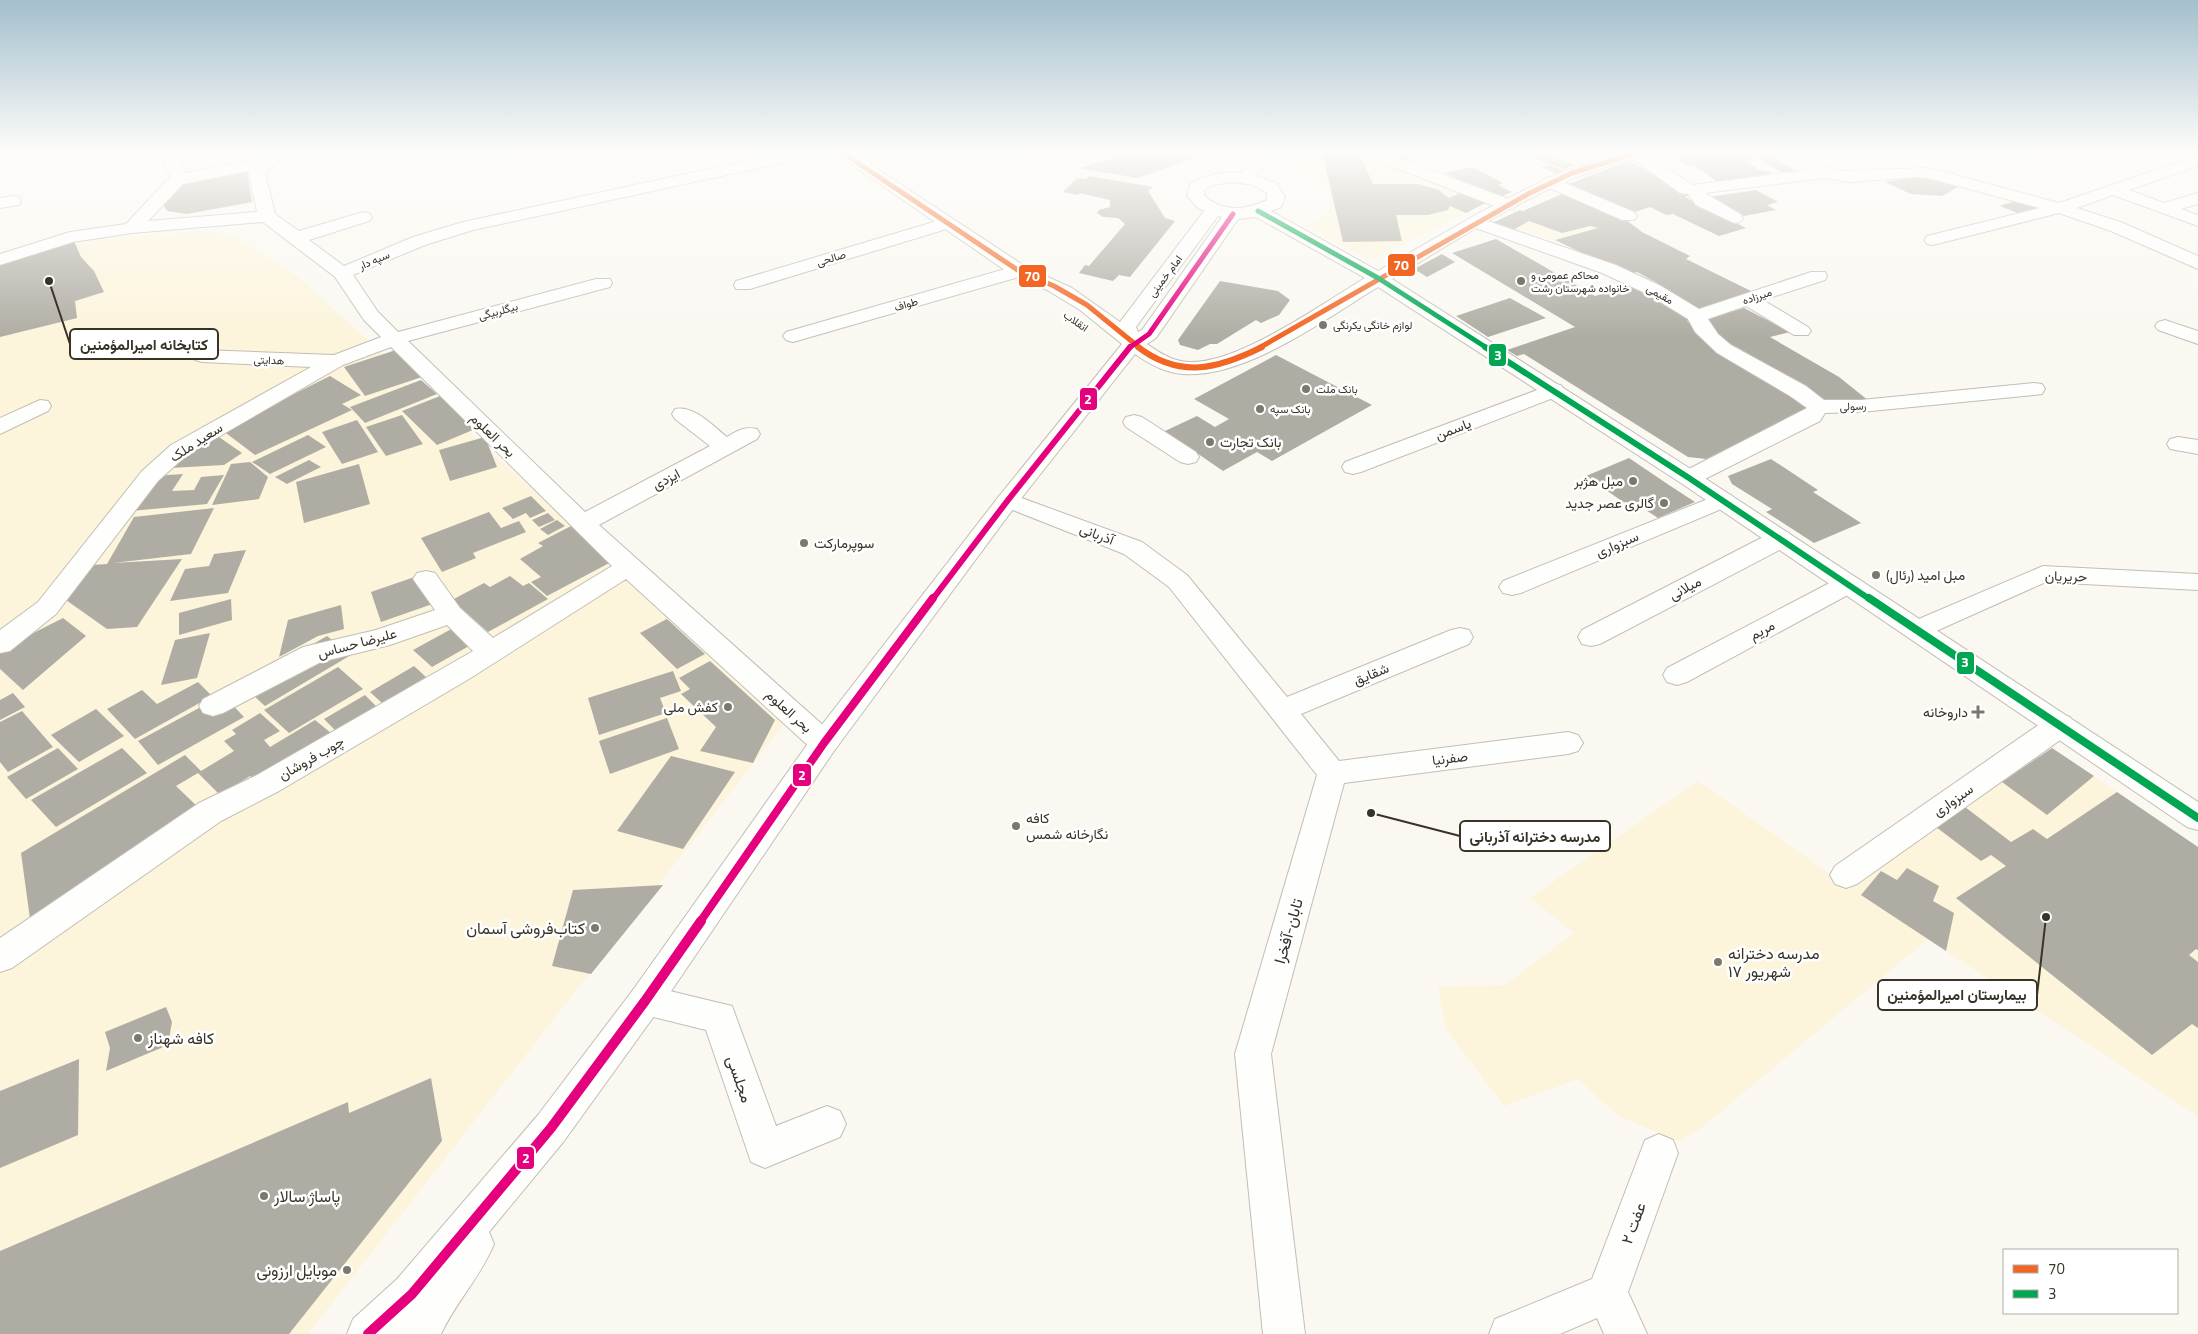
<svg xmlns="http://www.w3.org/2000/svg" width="2198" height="1334" font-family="'Titillium Web',Vazirmatn,sans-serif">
  <rect width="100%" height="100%" fill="#faf8f1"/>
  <!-- built -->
  <path fill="#fcf4db" d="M1305,151H1360L1491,200L1369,261L1309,226L1324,216L1330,207L1331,193L1320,182L1297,171Z
    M1562,194L1625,219L1555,240L1513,230L1536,217L1523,211Z
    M198,231L231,234L296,275L787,720L308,1334H0V270L38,256L99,239Z
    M2052,748L2198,847V1116L1928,939L1701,1128L1679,1141L1618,1116L1578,1079L1504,1106L1446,1029L1438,987L1505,985L1574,933L1530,898L1698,781L1847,886Z"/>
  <!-- building -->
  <path fill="#afaca3" d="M1135,151H1214L1137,178L1080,168Z
    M1322,151H1358L1373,184H1418L1439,190L1449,198L1465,191L1491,200L1466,213L1450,206L1448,210L1428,215H1396L1402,241L1343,242Z
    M1379,151H1419L1422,152L1415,154L1411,159L1404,160Z
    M1721,151L1746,153L1752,156L1753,161L1748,162L1759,170L1769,171L1772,178L1722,185L1695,166L1685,165L1678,159L1682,155L1695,154L1707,157L1720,156Z
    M1746,151H1763L1801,174L1788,176Z
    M1544,154L1575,165L1564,169L1534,158Z
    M1629,161L1690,195L1685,197L1746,228L1719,236L1673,214L1666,215L1650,207L1629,214L1563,186Z
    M1548,165L1563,170L1556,173L1541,167Z
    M246,167L252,202L187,214L167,211L162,202L182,181Z
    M1472,167L1503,183L1498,185L1512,192L1496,199L1445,173Z
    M1089,176L1153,187L1148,191L1165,218L1175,221L1130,277L1119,275L1113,281L1079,273L1085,265L1089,266L1125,224L1118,218L1103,217L1097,213L1099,210L1110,207V200L1080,193L1078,195L1063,192L1077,178L1086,179Z
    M1913,177L1927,179L1960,186L1942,196L1911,194L1885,182Z
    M1756,190L1778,202L1767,205L1776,210L1744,216L1733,209L1727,210L1708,197Z
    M1562,194L1573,195L1625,219L1642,232L1690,256L1686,259L1753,292L1700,310L1654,285L1659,284L1637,272L1629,275L1555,240L1598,228L1590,226L1562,233L1529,221L1513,230L1492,223L1520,210L1523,211Z
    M2015,201L2041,208L2020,214L2000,206Z
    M1496,239L1595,296L1631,284L1694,318L1687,321L1709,340L1807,404L1809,410L1706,459L1688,457L1524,354L1517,356L1507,350L1575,327L1452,253Z
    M74,241L81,257L94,271L104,292L75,301L77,318L0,337V263Z
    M1442,254L1455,262L1427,277L1414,269Z
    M1220,281L1278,291L1290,300L1279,315L1261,323L1256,320L1217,344H1210L1198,350L1180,345L1178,340Z
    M1510,298L1546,318L1488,337L1456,316Z
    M1744,308L1790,332L1770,337L1839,377L1869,401L1836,406L1737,347H1731L1702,321Z
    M399,349L422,377L365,396L344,367Z
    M1276,355L1372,405L1272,461L1257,452L1223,471L1165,431L1197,416L1215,427L1229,419L1194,399Z
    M330,376L361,395L342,404L352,410L255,455L222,430Z
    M421,380L437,394L365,423L350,407Z
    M445,394L480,427L437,445L402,411Z
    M402,415L423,444L386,456L366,427Z
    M357,420L378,452L342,464L322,432Z
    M308,435L326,447L270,474L252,462Z
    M219,437L242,453L224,465L170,468L180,454L210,438Z
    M485,437L497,467L450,481L439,450Z
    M1629,458L1669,485L1695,502L1658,518L1632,501L1626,504L1586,476Z
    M1771,459L1818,490L1813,492L1861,523L1814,543L1766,512L1772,509L1732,484L1728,476Z
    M309,460L321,467L287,484L275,477Z
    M250,462L268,477L259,499L212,505L231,464Z
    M359,464L370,504L304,523L296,482Z
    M183,474L172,491L194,490L201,477L224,475L207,504L131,511L154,476Z
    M531,496L546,511L530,518L526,513L513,519L502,508Z
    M214,508L191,554L113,563L182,559L137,627L107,629L66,600L92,565L107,564L134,517Z
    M489,512L501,528L519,521L526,532L473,553L476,558L442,572L421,538Z
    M548,513L555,520L539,527L532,520Z
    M557,520L565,526L548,535L540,529Z
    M573,525L615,560L547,596L531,582L541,577L520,559L543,546L538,543Z
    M246,550L228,593L170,601L185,569L209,566L214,554Z
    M429,572L441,601L381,622L371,592Z
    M510,576L523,586L529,583L548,599L488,632L452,600L484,583L490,587Z
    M231,599L232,620L179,635V613Z
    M341,605L344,629L318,636L279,657L288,620Z
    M63,618L86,636L23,690L0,669V650Z
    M667,619L705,654L677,669L640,633Z
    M466,621L485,637L432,667L413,650Z
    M210,633L197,678L161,685L175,640Z
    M327,636L351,655L265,706L242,685Z
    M710,661L775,720L753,763L700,751L716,727L681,694L690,689L679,678Z
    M414,666L426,677L382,703L370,692Z
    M338,667L363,689L289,733L264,710Z
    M673,671L681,691L660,698L666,713L599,735L588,698Z
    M198,682L212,696L135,739L107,709L142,690L157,704Z
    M13,693L25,707L0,720V700Z
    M223,695L244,717L158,765L138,741Z
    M365,695L376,706L335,730L324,719Z
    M96,709L124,736L79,762L51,735Z
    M22,711L53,747L8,772L0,762V722Z
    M260,713L280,731L264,740L270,747L315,720L331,733L255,780L250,776L220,795L198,773L176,786L202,811L30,919L21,853L185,755L201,771L234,751L224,741L236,734L232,730Z
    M667,718L679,749L610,774L599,741Z
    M58,748L78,769L26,799L7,777Z
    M122,748L147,773L56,827L31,800Z
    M2052,748L2094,776L2047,815L2002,782Z
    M671,756L735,772L683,849L617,831Z
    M2117,792L2198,847V950L2196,949L2189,955L2198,962V1028L2192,1024L2152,1055L1956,898L2006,866L1991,855L1981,861L1936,827L1965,807L2011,842L2033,829L2047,839Z
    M1907,868L1939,886L1933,901L1954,913L1946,951L1861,895L1881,871L1897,880Z
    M663,885L591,974L552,966L573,890Z
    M166,1007L172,1022L168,1045L106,1071L110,1048L105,1032Z
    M79,1059L78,1135L0,1168V1091Z
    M431,1078L442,1141L289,1334H0V1251L348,1102L349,1113Z"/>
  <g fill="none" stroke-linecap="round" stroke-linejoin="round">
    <defs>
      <path id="minor" d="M158,151H174L185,173L263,158L277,151L283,153L285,156L265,172L275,214L299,231L363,212L369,213L372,217L369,221L309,240L344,266L413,237L463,222L793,151H822L820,154L814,156L473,230L425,245L353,275L378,312L398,332L596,279H610L612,283L610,287L408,341L585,512L710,446L675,419L672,414L675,409C694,405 713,426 727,437C737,431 745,426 757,429L760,434L757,439L599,525L834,735L839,743L834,751L824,754L814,751L626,579L469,679L279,791L221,821L12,968L0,972V938L199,803L257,775L473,651L447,625L390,645L321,662L223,713L213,716L203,713L199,706L203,699L303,647L376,630L435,610L413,579L417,573L426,571L435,573L460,608L493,638L612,566L391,347L343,365L187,455L158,481L56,614L10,651L0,653V630L38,602L142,471L171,445L311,367L202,362L195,360L192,356L195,352L202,350L334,355L381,337L364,320L335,277L263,222L132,233L73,242L0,265V254L70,232L126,224L170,177ZM248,171L257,212L148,221L183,184Z
        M882,151H912L910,154L856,166L848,161L850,158Z
        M1358,151H1380L1514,201L1517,205L1514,209H1502L1360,154Z
        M1622,151H1640L1693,185L1807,170L1781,151H1800L1822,165L1838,171L1929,168L2059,203L2191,158L2198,161L2197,166L2129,190L2164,203L2198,193V204L2181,209L2198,215V226L2113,195L2077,208L2123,223L2198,256V269L2111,231L2059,213L1933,245L1927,244L1924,240L1927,236L2040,208L1928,178L1916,177L1851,182L1824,178L1705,193L1740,214L1743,218L1740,222L1734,223L1696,205L1688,194L1680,193Z
        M2029,151H2051L2043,156L2031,154Z
        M1551,177L1634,212L1637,216L1634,220H1622L1545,186L1543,182L1545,178Z
        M13,196L19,197L21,201L19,205L0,208V198Z
        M1476,217L1616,265L1661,286L1699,309L1811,272H1825L1827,276L1825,280L1763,300L1808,327L1811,331L1808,335H1794L1746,306L1708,319L1718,334L1731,345L1806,386L1824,400H1861L2034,383L2042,384L2045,389L2042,394L2034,395L1861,412L1825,413L1820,421L1697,483L1689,485L1681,483L1677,478L1681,473L1807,408L1790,396L1717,353L1695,332L1688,319L1647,294L1602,273L1470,226L1467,222L1470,218Z
        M947,218L953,219L956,223L953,227L750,289H736L734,285L736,281Z
        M1019,265L1026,267L1028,271L1026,275L800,340L793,342L786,340L783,336L786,332Z
        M2165,320L2198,331V344L2158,330L2155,326L2158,322Z
        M1553,384L1561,385L1564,390L1561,395L1361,472L1353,474L1345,472L1342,467L1345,462Z
        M40,400L48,401L51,406L48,411L0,434V418Z
        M1134,415L1142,417L1196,452L1199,457L1196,462L1188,464L1180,462L1126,427L1123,422L1126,417Z
        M2178,437L2198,440V454L2170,449L2167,444L2170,439Z
        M1008,493L1142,542L1187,575L1287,697L1451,630L1460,628L1469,630L1473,637L1469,644L1301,714L1339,761L1568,732L1578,735L1583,743L1578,751L1568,754L1344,783L1271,1054L1305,1334H1263L1235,1054L1317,775L1169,587L1124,554L1000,505L996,500L1000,495Z
        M1723,493L1731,495L1735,500L1731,505L1521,593L1512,595L1503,593L1499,587L1503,581Z
        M1780,531L1789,533L1792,539L1789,545L1600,644L1591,646L1582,644L1578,637L1582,630L1771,533Z
        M2043,566L2198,574V590L2046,582L1925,636L1916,639L1907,636L1903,630L1907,624Z
        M1848,576L1857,578L1861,584L1857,590L1687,682L1677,685L1667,682L1663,675L1667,668L1839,578Z
        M2060,714L2070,717L2074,725L2070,733L1857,884L1846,888L1835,884L1830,875L1835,866L2050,717Z
        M645,985L732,1006L776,1126L827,1106L840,1111L846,1124L840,1137L765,1168L751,1162L706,1030L633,1012L627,1001L633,990Z
        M1659,1134L1673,1140L1678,1153L1628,1292L1647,1334H1604L1597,1318L1560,1334H1489L1495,1319L1592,1279L1645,1140Z"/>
      <path id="major" d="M832,151H850L1026,267L1072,288L1120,322L1204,211L1198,208L1187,196L1190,184C1205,175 1224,171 1242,173L1257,151H1273L1256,176L1276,183L1285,197L1281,207L1271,211L1378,271L1479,213L1554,175L1627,151H1650L1648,154C1620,163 1591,170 1565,182C1504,208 1448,245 1392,279L1697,473L2198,802V830L2187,827L1681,483L1378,287C1327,318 1245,379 1183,374C1166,373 1149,364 1135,354L1016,505L834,751L657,1012L564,1141L489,1232L494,1244C481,1276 456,1302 441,1334H347L353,1319L397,1279L538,1115L633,990L814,735L1000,495L1122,344L1080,310L1047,290L1012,275ZM1233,182L1253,185L1267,193V200C1246,210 1222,213 1204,195V190L1212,185ZM1218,216L1222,217L1142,330L1138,332L1136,327ZM1256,217L1365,278C1323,303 1229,371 1181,361C1169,359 1157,351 1147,344L1156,338L1238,219Z"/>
    </defs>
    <!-- minor casing -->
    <use href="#minor" stroke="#c1beb6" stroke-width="2"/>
    <!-- major casing -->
    <use href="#major" stroke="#c1beb6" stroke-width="2"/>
    <!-- minor -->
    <use href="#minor" fill="#fefefd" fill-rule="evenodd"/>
    <!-- major -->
    <use href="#major" fill="#fefefd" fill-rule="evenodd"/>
    <defs>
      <path id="bus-1-far1" d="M840,151L1019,271L1054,286L1087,305L1140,348
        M1259,348L1528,194L1572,173L1642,151"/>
      <path id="bus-1" d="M1138,347C1180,379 1218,369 1262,347"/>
      <path id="bus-2-far2" d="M1258,211L1378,278L1487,348"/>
      <path id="bus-2-far1" d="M1485,347L1689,478L1871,600"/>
      <path id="bus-2" d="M1869,598L2198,818"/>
      <path id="bus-3-far3" d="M1129,348L1149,334L1233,214"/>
      <path id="bus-3-far2" d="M932,600L1008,500L1130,347"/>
      <path id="bus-3-far1" d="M700,922L824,743L933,598"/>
      <path id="bus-3" d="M368,1334L412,1294L551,1128L645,1001L701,921"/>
    </defs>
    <!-- bus-1-far1 casing -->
    <use href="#bus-1-far1" stroke="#fff" stroke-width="8"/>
    <!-- bus-1 casing -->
    <use href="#bus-1" stroke="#fff" stroke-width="9"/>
    <!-- bus-2-far2 casing -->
    <use href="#bus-2-far2" stroke="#fff" stroke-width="8"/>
    <!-- bus-2-far1 casing -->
    <use href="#bus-2-far1" stroke="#fff" stroke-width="9"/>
    <!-- bus-2 casing -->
    <use href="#bus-2" stroke="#fff" stroke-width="12"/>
    <!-- bus-3-far3 casing -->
    <use href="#bus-3-far3" stroke="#fff" stroke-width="8"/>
    <!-- bus-3-far2 casing -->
    <use href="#bus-3-far2" stroke="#fff" stroke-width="9"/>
    <!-- bus-3-far1 casing -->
    <use href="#bus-3-far1" stroke="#fff" stroke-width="12"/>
    <!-- bus-3 casing -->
    <use href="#bus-3" stroke="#fff" stroke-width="14"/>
    <!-- bus-1-far1 -->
    <use href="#bus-1-far1" stroke="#f26522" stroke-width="5"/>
    <!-- bus-1 -->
    <use href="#bus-1" stroke="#f26522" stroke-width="6"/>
    <!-- bus-2-far2 -->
    <use href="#bus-2-far2" stroke="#00a651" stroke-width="5"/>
    <!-- bus-2-far1 -->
    <use href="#bus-2-far1" stroke="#00a651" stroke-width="6"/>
    <!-- bus-2 -->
    <use href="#bus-2" stroke="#00a651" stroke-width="8"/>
    <!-- bus-3-far3 -->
    <use href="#bus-3-far3" stroke="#e5007d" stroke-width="5"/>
    <!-- bus-3-far2 -->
    <use href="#bus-3-far2" stroke="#e5007d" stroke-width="6"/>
    <!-- bus-3-far1 -->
    <use href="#bus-3-far1" stroke="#e5007d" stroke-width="8"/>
    <!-- bus-3 -->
    <use href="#bus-3" stroke="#e5007d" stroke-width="10"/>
  </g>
  <!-- sky -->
  <linearGradient id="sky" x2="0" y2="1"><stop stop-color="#a4bfcd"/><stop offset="0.45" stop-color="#fdfcf9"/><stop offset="1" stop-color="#fdfcf9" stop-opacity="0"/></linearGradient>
  <rect width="2198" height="338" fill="url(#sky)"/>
  <!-- markers -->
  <g fill="#7c786e" stroke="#fff" stroke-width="2">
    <circle cx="1521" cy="281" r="5"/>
    <circle cx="1323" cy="325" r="5"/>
    <circle cx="1306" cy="389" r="5"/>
    <circle cx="1260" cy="409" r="5"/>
    <circle cx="1210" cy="442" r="5"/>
    <circle cx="1633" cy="481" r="5"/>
    <circle cx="1664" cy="503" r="5"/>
    <circle cx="804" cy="543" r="5"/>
    <circle cx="1876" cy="575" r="5"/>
    <circle cx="728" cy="707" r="5"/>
    <path d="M1975.5 704.5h5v5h5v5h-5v5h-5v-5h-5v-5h5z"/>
    <circle cx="1016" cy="826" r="5"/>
    <circle cx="595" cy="928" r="5"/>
    <circle cx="1718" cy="962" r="5"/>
    <circle cx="138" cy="1038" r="5"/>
    <circle cx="264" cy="1196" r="5"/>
    <circle cx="347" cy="1270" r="5"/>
  </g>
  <g text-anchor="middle" stroke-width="5" stroke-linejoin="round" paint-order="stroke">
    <!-- far-street labels -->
    <g font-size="11" fill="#383327" stroke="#fff">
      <text transform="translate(831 258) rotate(-17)" y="4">صالحی</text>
      <text transform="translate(374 260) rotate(-23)" y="4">سپه دار</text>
      <text transform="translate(1165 276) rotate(-53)" y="4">امام خمینی</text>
      <text transform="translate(1660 294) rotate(29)" y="4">مقیمی</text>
      <text transform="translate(1757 296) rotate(-18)" y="4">میرزاده</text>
      <text transform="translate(906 304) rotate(-16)" y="4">طواف</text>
      <text transform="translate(498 311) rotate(-15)" y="4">بیگلربیگی</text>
      <text transform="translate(1076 321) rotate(35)" y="4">انقلاب</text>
      <text transform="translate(269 360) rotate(2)" y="4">هدایتی</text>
      <text transform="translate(1853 406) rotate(-3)" y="4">رسولی</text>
    </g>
    <!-- far-poi labels -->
    <g font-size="11" fill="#383327" stroke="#fff" text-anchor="start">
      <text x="1531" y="279">محاکم عمومی و<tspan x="1531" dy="13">خانواده شهرستان رشت</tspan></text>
      <text x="1333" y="329">لوازم خانگی یکرنگی</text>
      <text x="1316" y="393">بانک ملت</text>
      <text x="1270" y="413">بانک سپه</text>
    </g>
    <!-- street labels -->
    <g font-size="14" fill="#383327" stroke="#fff">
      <text transform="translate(1453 429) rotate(-21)" y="5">یاسمن</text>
      <text transform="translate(493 435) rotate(44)" y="5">بحر العلوم</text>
      <text transform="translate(196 442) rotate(-33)" y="5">سعید ملک</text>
      <text transform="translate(666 479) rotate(-28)" y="5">ایزدی</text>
      <text transform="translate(1097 534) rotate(21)" y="5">آذربانی</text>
      <text transform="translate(1617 544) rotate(-23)" y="5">سبزواری</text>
      <text transform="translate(2066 576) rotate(1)" y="5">حریریان</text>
      <text transform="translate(1685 588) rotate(-28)" y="5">میلانی</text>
      <text transform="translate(1762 630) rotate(-28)" y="5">مریم</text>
      <text transform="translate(357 643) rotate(-15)" y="5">علیرضا حساس</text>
      <text transform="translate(1371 674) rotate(-22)" y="5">شقایق</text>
      <text transform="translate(789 711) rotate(42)" y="5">بحر العلوم</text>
      <text transform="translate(311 758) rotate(-30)" y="5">چوب فروشان</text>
      <text transform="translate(1450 758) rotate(-7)" y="5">صفرنیا</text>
      <text transform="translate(1953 800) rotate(-35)" y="5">سبزواری</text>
    </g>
    <!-- poi labels -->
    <g font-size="14" fill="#383327" stroke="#fff" text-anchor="start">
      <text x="1220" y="447">بانک تجارت</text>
      <text x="1623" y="486" text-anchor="end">مبل هژبر</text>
      <text x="1654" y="508" text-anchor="end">گالری عصر جدید</text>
      <text x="814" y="548">سوپرمارکت</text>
      <text x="1886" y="580">مبل امید (رئال)</text>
      <text x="718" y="712" text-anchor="end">کفش ملی</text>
      <text x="1968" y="717" text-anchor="end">داروخانه</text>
      <text x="1026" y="823">کافه<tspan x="1026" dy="16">نگارخانه شمس</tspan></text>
    </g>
    <!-- near-poi labels -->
    <g font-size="16" fill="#383327" stroke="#fff" text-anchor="start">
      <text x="585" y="934" text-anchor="end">کتاب‌فروشی آسمان</text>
      <text x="1728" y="959">مدرسه دخترانه<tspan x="1728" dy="18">۱۷ شهریور</tspan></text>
      <text x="148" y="1044">کافه شهناز</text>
      <text x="274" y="1202">پاساژ سالار</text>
      <text x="337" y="1276" text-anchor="end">موبایل ارزونی</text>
    </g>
    <!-- near-street labels -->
    <g font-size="16" fill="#383327" stroke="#fff">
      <text transform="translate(1288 931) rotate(-74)" y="6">تابان-آفخرا</text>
      <text transform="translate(740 1079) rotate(71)" y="6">مجلسی</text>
      <text transform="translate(1633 1223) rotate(-70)" y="6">عفت ۲</text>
    </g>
  </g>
  <!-- callouts -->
  <path fill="none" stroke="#383327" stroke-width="2" d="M49 281L70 344M1371 813L1460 836M2046 917L2037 995"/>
  <g fill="#383327" stroke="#fff" stroke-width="2">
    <circle cx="49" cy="281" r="5"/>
    <circle cx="1371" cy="813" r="5"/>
    <circle cx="2046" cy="917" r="5"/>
  </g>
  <g fill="#fff" stroke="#383327" stroke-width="2">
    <rect x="70" y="329" width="148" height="30" rx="5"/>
    <rect x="1460" y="821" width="150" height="30" rx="5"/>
    <rect x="1878" y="980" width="159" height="30" rx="5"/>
  </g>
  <g font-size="15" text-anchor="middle" font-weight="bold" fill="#383327">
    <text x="144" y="350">کتابخانه امیرالمؤمنین</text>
    <text x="1535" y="842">مدرسه دخترانه آذربانی</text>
    <text x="1957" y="1000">بیمارستان امیرالمؤمنین</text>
  </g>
  <g stroke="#fff" stroke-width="2">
    <rect x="1387" y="253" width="29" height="24" rx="5" fill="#f26522"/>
    <rect x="1018" y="264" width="29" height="24" rx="5" fill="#f26522"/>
    <rect x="1488" y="343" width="19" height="24" rx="5" fill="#00a651"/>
    <rect x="1079" y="387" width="19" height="24" rx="5" fill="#e5007d"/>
    <rect x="1956" y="651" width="19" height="24" rx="5" fill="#00a651"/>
    <rect x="792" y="763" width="20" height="24" rx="5" fill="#e5007d"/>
    <rect x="516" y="1146" width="19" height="24" rx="5" fill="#e5007d"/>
  </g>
  <g font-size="14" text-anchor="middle" font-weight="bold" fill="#fff">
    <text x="1401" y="270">70</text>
    <text x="1032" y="281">70</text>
    <text x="1498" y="360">3</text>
    <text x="1088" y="404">2</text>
    <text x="1965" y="667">3</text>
    <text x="802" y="780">2</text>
    <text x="526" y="1163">2</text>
  </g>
  <!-- legend -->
  <rect x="2003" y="1249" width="175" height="65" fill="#ffffff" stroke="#afada9"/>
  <rect x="2013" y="1265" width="25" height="8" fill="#f26522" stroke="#afada9"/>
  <text x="2048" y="1274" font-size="15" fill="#383327">70</text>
  <rect x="2013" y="1290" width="25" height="8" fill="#00a651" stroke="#afada9"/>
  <text x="2048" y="1299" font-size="15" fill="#383327">3</text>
</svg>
